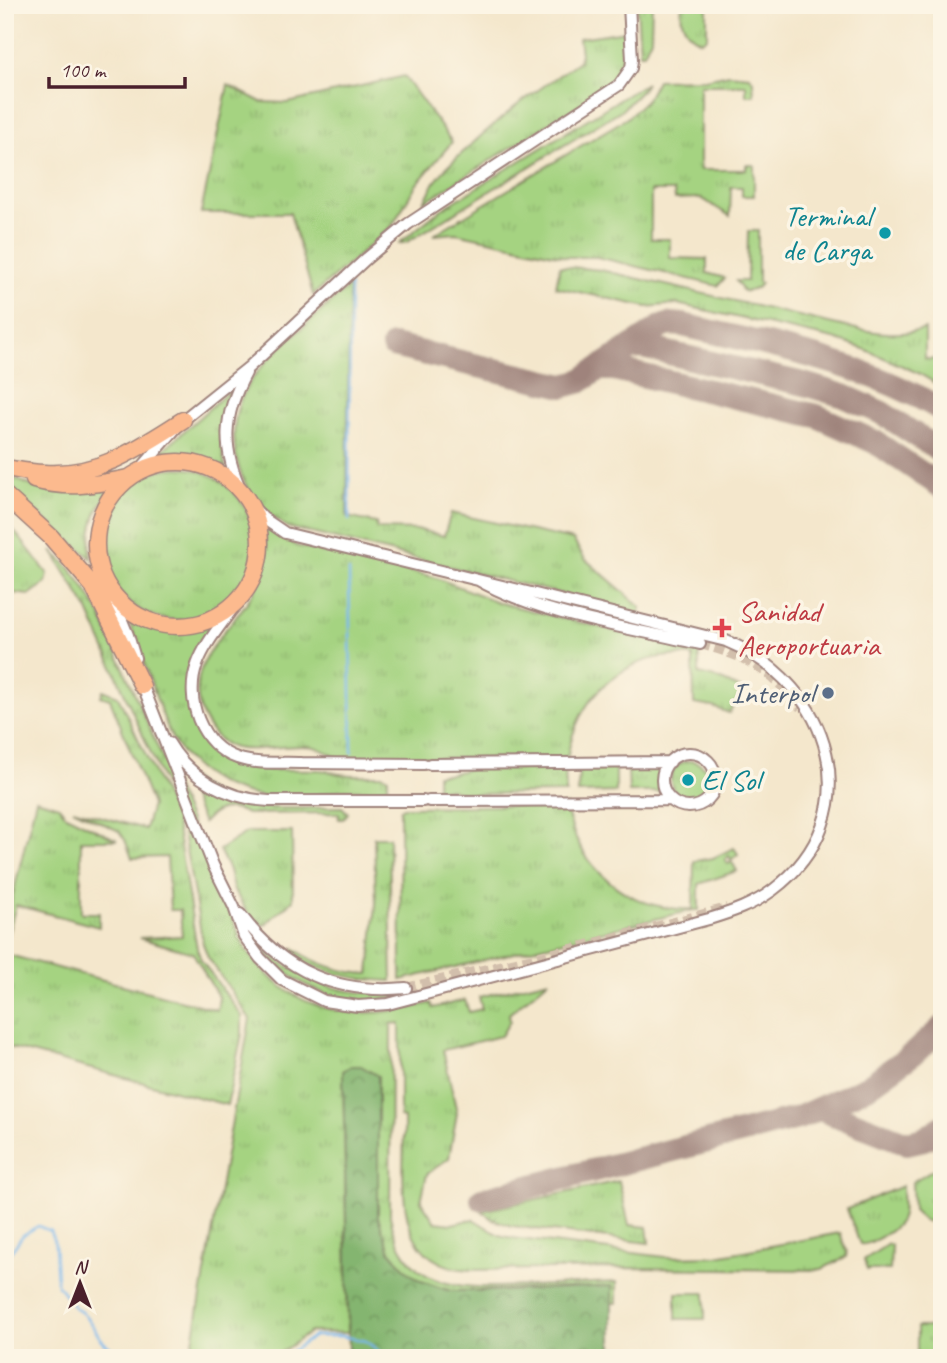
<svg xmlns="http://www.w3.org/2000/svg" width="947" height="1363" font-family="Caveat,sans-serif">
  <defs>
    <pattern id="grass-tufts" width="24" height="20" patternUnits="userSpaceOnUse" patternTransform="scale(1.75)"><rect width="24" height="20" fill="#a5d381"/><path d="M3 7l-1-3M5 7V3M7 7l1-3M15 17l-1-3M17 17v-4M19 17l1-3" fill="none" stroke="#90b570"/></pattern>
    <pattern id="forest-crowns" width="20" height="18" patternUnits="userSpaceOnUse" patternTransform="scale(1.75)"><rect width="20" height="18" fill="#84b56f"/><path d="M2 6a3 3 0 1 1 6 0M12 15a3 3 0 1 1 6 0" fill="none" stroke="#6e935b"/></pattern>
  </defs>
  <rect width="100%" height="100%" fill="#fcf5e5"/>
  <filter id="ink" filterUnits="userSpaceOnUse"><feTurbulence type="fractalNoise" baseFrequency=".0143" numOctaves="2"/><feDisplacementMap in="SourceGraphic" scale="14" xChannelSelector="R" yChannelSelector="G"/><feConvolveMatrix kernelMatrix="1 2 1 2 8 2 1 2 1" color-interpolation-filters="sRGB"/></filter>
  <filter id="wash" filterUnits="userSpaceOnUse"><feTurbulence type="fractalNoise" baseFrequency=".00686" numOctaves="4" result="noise"/><feDisplacementMap in="SourceGraphic" scale="28" xChannelSelector="R" yChannelSelector="G"/><feGaussianBlur stdDeviation="1.57" result="paint"/><feColorMatrix in="noise" values="0 0 0 0 0 0 0 0 0 0 0 0 0 0 0 0 0 1.4 0 .05"/><feComposite in="paint" operator="in"/></filter>
  <g filter="url(#wash)">
    <rect width="100%" height="100%" fill="#f4e7cc"/>
    <!-- grass -->
    <path fill="url(#grass-tufts)" stroke="#787956" stroke-width="2" d="M637,5H652L651,38L644,53H640Z
      M682,5H707V37L701,41C686,34 679,22 682,5Z
      M626,31C627,54 626,69 609,86L424,202L435,182L447,167L484,133L516,106L579,61L581,54L579,38Z
      M729,74L750,76L753,81L754,95H746V85H700V170H746V165H754V196H742V187H731L730,216L701,198L675,199L674,191H651V239H670V258L707,259V273L725,278L718,286L597,257H567L456,233L433,235L627,118L647,99L657,80L705,79Z
      M404,76L452,142L416,185L392,226L313,295L290,213H201L228,85L261,102L288,103Z
      M646,83L641,91L623,109L407,242L398,244L439,211Z
      M748,231H758V282L761,283C758,289 750,292 743,291L736,281H747Z
      M560,266L601,270L846,327C873,332 898,337 925,329V359H942V387L918,373L864,349L834,339L677,304L647,307L556,287Z
      M349,286L347,517L376,523L377,529L420,530L444,536L451,513L573,540L585,559L641,607L639,616L628,610L287,527C262,511 243,489 237,460C224,403 254,371 293,336C312,319 330,303 349,286Z
      M231,389C220,415 218,441 226,468C203,457 180,453 154,458Z
      M102 544a76 76 0 1 1 152 0a76 76 0 1 1-152 0Z
      M5,474L34,487L115,484C96,505 88,530 91,558L5,487Z
      M5,519L48,574L46,583L29,595L5,592Z
      M264,526L297,546L434,577L500,603L699,651V674L719,679L743,690L729,713L713,707L694,704L693,656C626,650 577,695 567,759L339,758C331,755 322,749 314,747C292,742 249,755 229,746C216,739 208,728 202,714C180,657 242,625 260,579C266,561 267,544 264,526Z
      M52,551C74,569 86,589 100,614L245,948C292,1016 356,1023 431,1003L433,1008L465,1000L469,1012L482,1009L479,997L549,980L509,1014L510,1021L501,1036L443,1050L457,1113L449,1158L427,1174L421,1201L435,1222L452,1224L473,1219L499,1235L512,1238L665,1257L717,1256L840,1233L847,1252L846,1257L822,1269L812,1270L629,1268L471,1270C388,1266 405,1176 404,1118L400,1117V1023L391,1024L390,1216C406,1294 462,1288 526,1286C556,1285 587,1283 617,1282V1303H612V1287L450,1291L421,1281L408,1272L390,1251L378,1217V1076L352,1066L343,1071L348,1333L310,1332L273,1358H190L250,1019L208,957L203,944L181,822L87,608Z
      M128,618C156,634 185,636 215,623C195,645 184,672 188,702C191,721 200,734 213,747C244,778 280,768 319,770C327,770 333,773 340,774C354,776 369,775 383,775L388,778V786C375,796 351,786 335,791C278,807 211,797 176,745C167,731 163,715 157,700C148,673 138,646 128,618Z
      M103,690L118,696L175,817L197,948L201,960L242,1016V1034L227,1105L5,1046V954L217,1010L219,998L193,953L139,938L182,936L180,910H170L167,857L132,858L125,840L119,831L73,809L145,829L152,805L110,699L101,696Z
      M671 780a19 19 0 1 1 38 0a19 19 0 1 1-38 0Z
      M565,768L566,793L467,794L450,789H437V774H450L468,769Z
      M579,768H616V792L578,793Z
      M628,768H660V792H629Z
      M180,770C233,817 277,808 342,807L348,813L343,819H339L338,813L247,814C230,805 215,808 203,823Z
      M36,799L59,806L66,815L117,840H81V913H99V927L16,905L5,944V928Z
      M566,805C577,868 629,912 693,909L694,861L713,858L734,848L738,854L731,860L729,856L725,859L728,864L732,862L737,871L699,884V910H693L401,980L400,809L403,807Z
      M247,832H292L293,900L263,926L259,921L255,924L233,889L229,870L219,850Z
      M374,837H389L392,981C356,980 321,974 290,954L294,948C314,964 344,973 369,974L376,904Z
      M260,947C309,984 348,1001 410,989V992C401,997 389,999 379,1000C331,1004 290,983 260,947Z
      M942,1164V1222L925,1221L913,1210L912,1182Z
      M619,1181L629,1225L647,1227L649,1243L512,1226L492,1219L482,1211Z
      M902,1186C902,1215 908,1221 881,1237C873,1241 868,1245 860,1244L847,1209Z
      M888,1244L891,1245L890,1270H867L864,1260Z
      M676,1293H705V1319H676Z
      M917,1327H942V1358H917Z"/>
    <!-- forest -->
    <path fill="url(#forest-crowns)" stroke="#676a4d" stroke-width="2" d="M351,1066H361L378,1076V1217L390,1251L408,1272L421,1281L450,1291H504L612,1286V1358H349L343,1071Z"/>
    <g fill="none" stroke-linecap="round" stroke-linejoin="round">
      <!-- stream -->
      <path stroke="#79b8ed" stroke-width="2.5" d="M349,520L350,285
        M349,571L352,752
        M5,1260L23,1235L38,1226L50,1231L55,1244L57,1284L74,1307L85,1315L104,1343L116,1351L148,1352L169,1358
        M282,1358L314,1336H341L366,1341L387,1358"/>
      <!-- taxiway -->
      <path stroke="#9f837c" stroke-width="24" d="M393,346L564,386L579,382L661,327L671,324L683,325C774,347 860,361 942,410
        M631,348L642,347L804,384L844,396L882,413L942,452
        M600,369H614L817,416L875,442L942,487
        M820,1109L907,1143L924,1139L942,1127
        M482,1199L798,1118L867,1087L913,1054L942,1028"/>
    </g>
  </g>
  <g filter="url(#ink)">
    <g fill="none" stroke-linecap="round" stroke-linejoin="round">
      <!-- street-tunnel -->
      <path stroke="#d2bfac" stroke-width="10" stroke-dasharray="10 5" stroke-linecap="butt" d="M700,644C747,656 771,670 801,708
        M406,988L580,947L727,908"/>
      <defs>
        <path id="street" d="M138,472L183,420L249,367L367,258L408,224L619,85L631,68L632,60L629,5
          M242,492C221,448 223,415 246,373
          M252,506L263,518L285,533L478,580C539,615 630,628 700,644
          M109,589L128,635L135,658
          M237,602C224,622 205,642 197,665C184,699 201,746 237,758C257,765 280,762 301,763C342,763 383,764 424,764
          M141,681L213,865L234,907L244,936L260,958L282,980L324,1001L358,1006L388,1004L709,919C732,912 753,905 773,890C872,815 832,684 726,641L478,580
          M169,743C190,779 228,799 269,801H423
          M662 780a27 27 0 1 1 54 0a27 27 0 1 1-54 0Z
          M430,764L670,762
          M429,801L671,800
          M240,914C282,970 335,995 406,988"/>
        <path id="primary" d="M96 544a82 82 0 1 1 164 0a82 82 0 1 1-164 0Z
          M6,468C18,470 31,473 44,473C98,477 139,448 183,420
          M34,480C67,489 95,485 128,478
          M5,495L51,537L93,586L142,686"/>
      </defs>
      <!-- street casing -->
      <use href="#street" stroke="#9f837c" stroke-width="14"/>
      <!-- primary casing -->
      <use href="#primary" stroke="#9f837c" stroke-width="19"/>
      <!-- street -->
      <use href="#street" stroke="#fff" stroke-width="10"/>
      <!-- primary -->
      <use href="#primary" stroke="#fcba8e" stroke-width="16"/>
    </g>
  </g>
  <!-- markers -->
  <g fill="#0f9aa8" stroke="#fcf5e5" stroke-width="2.5">
    <circle cx="885" cy="233" r="7"/>
    <circle cx="688" cy="780" r="7"/>
  </g>
  <path fill="#e0444e" stroke="#fcf5e5" stroke-width="2.5" d="M718.5 617.5h7v7h7v7h-7v7h-7v-7h-7v-7h7z"/>
  <circle fill="#5c6f8a" stroke="#fcf5e5" stroke-width="2.5" cx="828" cy="693" r="7"/>
  <g text-anchor="middle" stroke-width="7" stroke-linejoin="round" paint-order="stroke">
    <!-- culture labels -->
    <g font-size="30" fill="#0d838f" stroke="#fcf5e5" text-anchor="end">
      <text x="871" y="226">Terminal<tspan x="871" dy="34">de Carga</tspan></text>
      <text x="702" y="790" text-anchor="start">El Sol</text>
    </g>
    <!-- health labels -->
    <g font-size="30" fill="#be3a42" stroke="#fcf5e5" text-anchor="start">
      <text x="738" y="621">Sanidad<tspan x="738" dy="34">Aeroportuaria</tspan></text>
    </g>
    <!-- service labels -->
    <g font-size="30" fill="#4e5e75" stroke="#fcf5e5" text-anchor="end">
      <text x="814" y="703">Interpol</text>
    </g>
  </g>
  <!-- margin -->
  <rect width="947" height="1363" fill="none" stroke="#fcf5e5" stroke-width="28"/>
  <!-- north arrow -->
  <g transform="translate(80 1283)" stroke="#fcf5e5" stroke-width="5" paint-order="stroke">
  <path d="M0-5L12 26L0 18L-12 26Z" fill="#4a1f2b"/>
  <text y="-10" font-size="19" font-weight="bold" text-anchor="middle" fill="#4a1f2b">N</text>
  </g>
  <!-- scale -->
  <path d="M49 77v10h136v-10" fill="none" stroke="#4a1f2b" stroke-width="3.5"/>
  <text x="60" y="77" font-size="21" fill="#4a1f2b" stroke="#fcf5e5" stroke-width="5" paint-order="stroke">100 m</text>
</svg>
